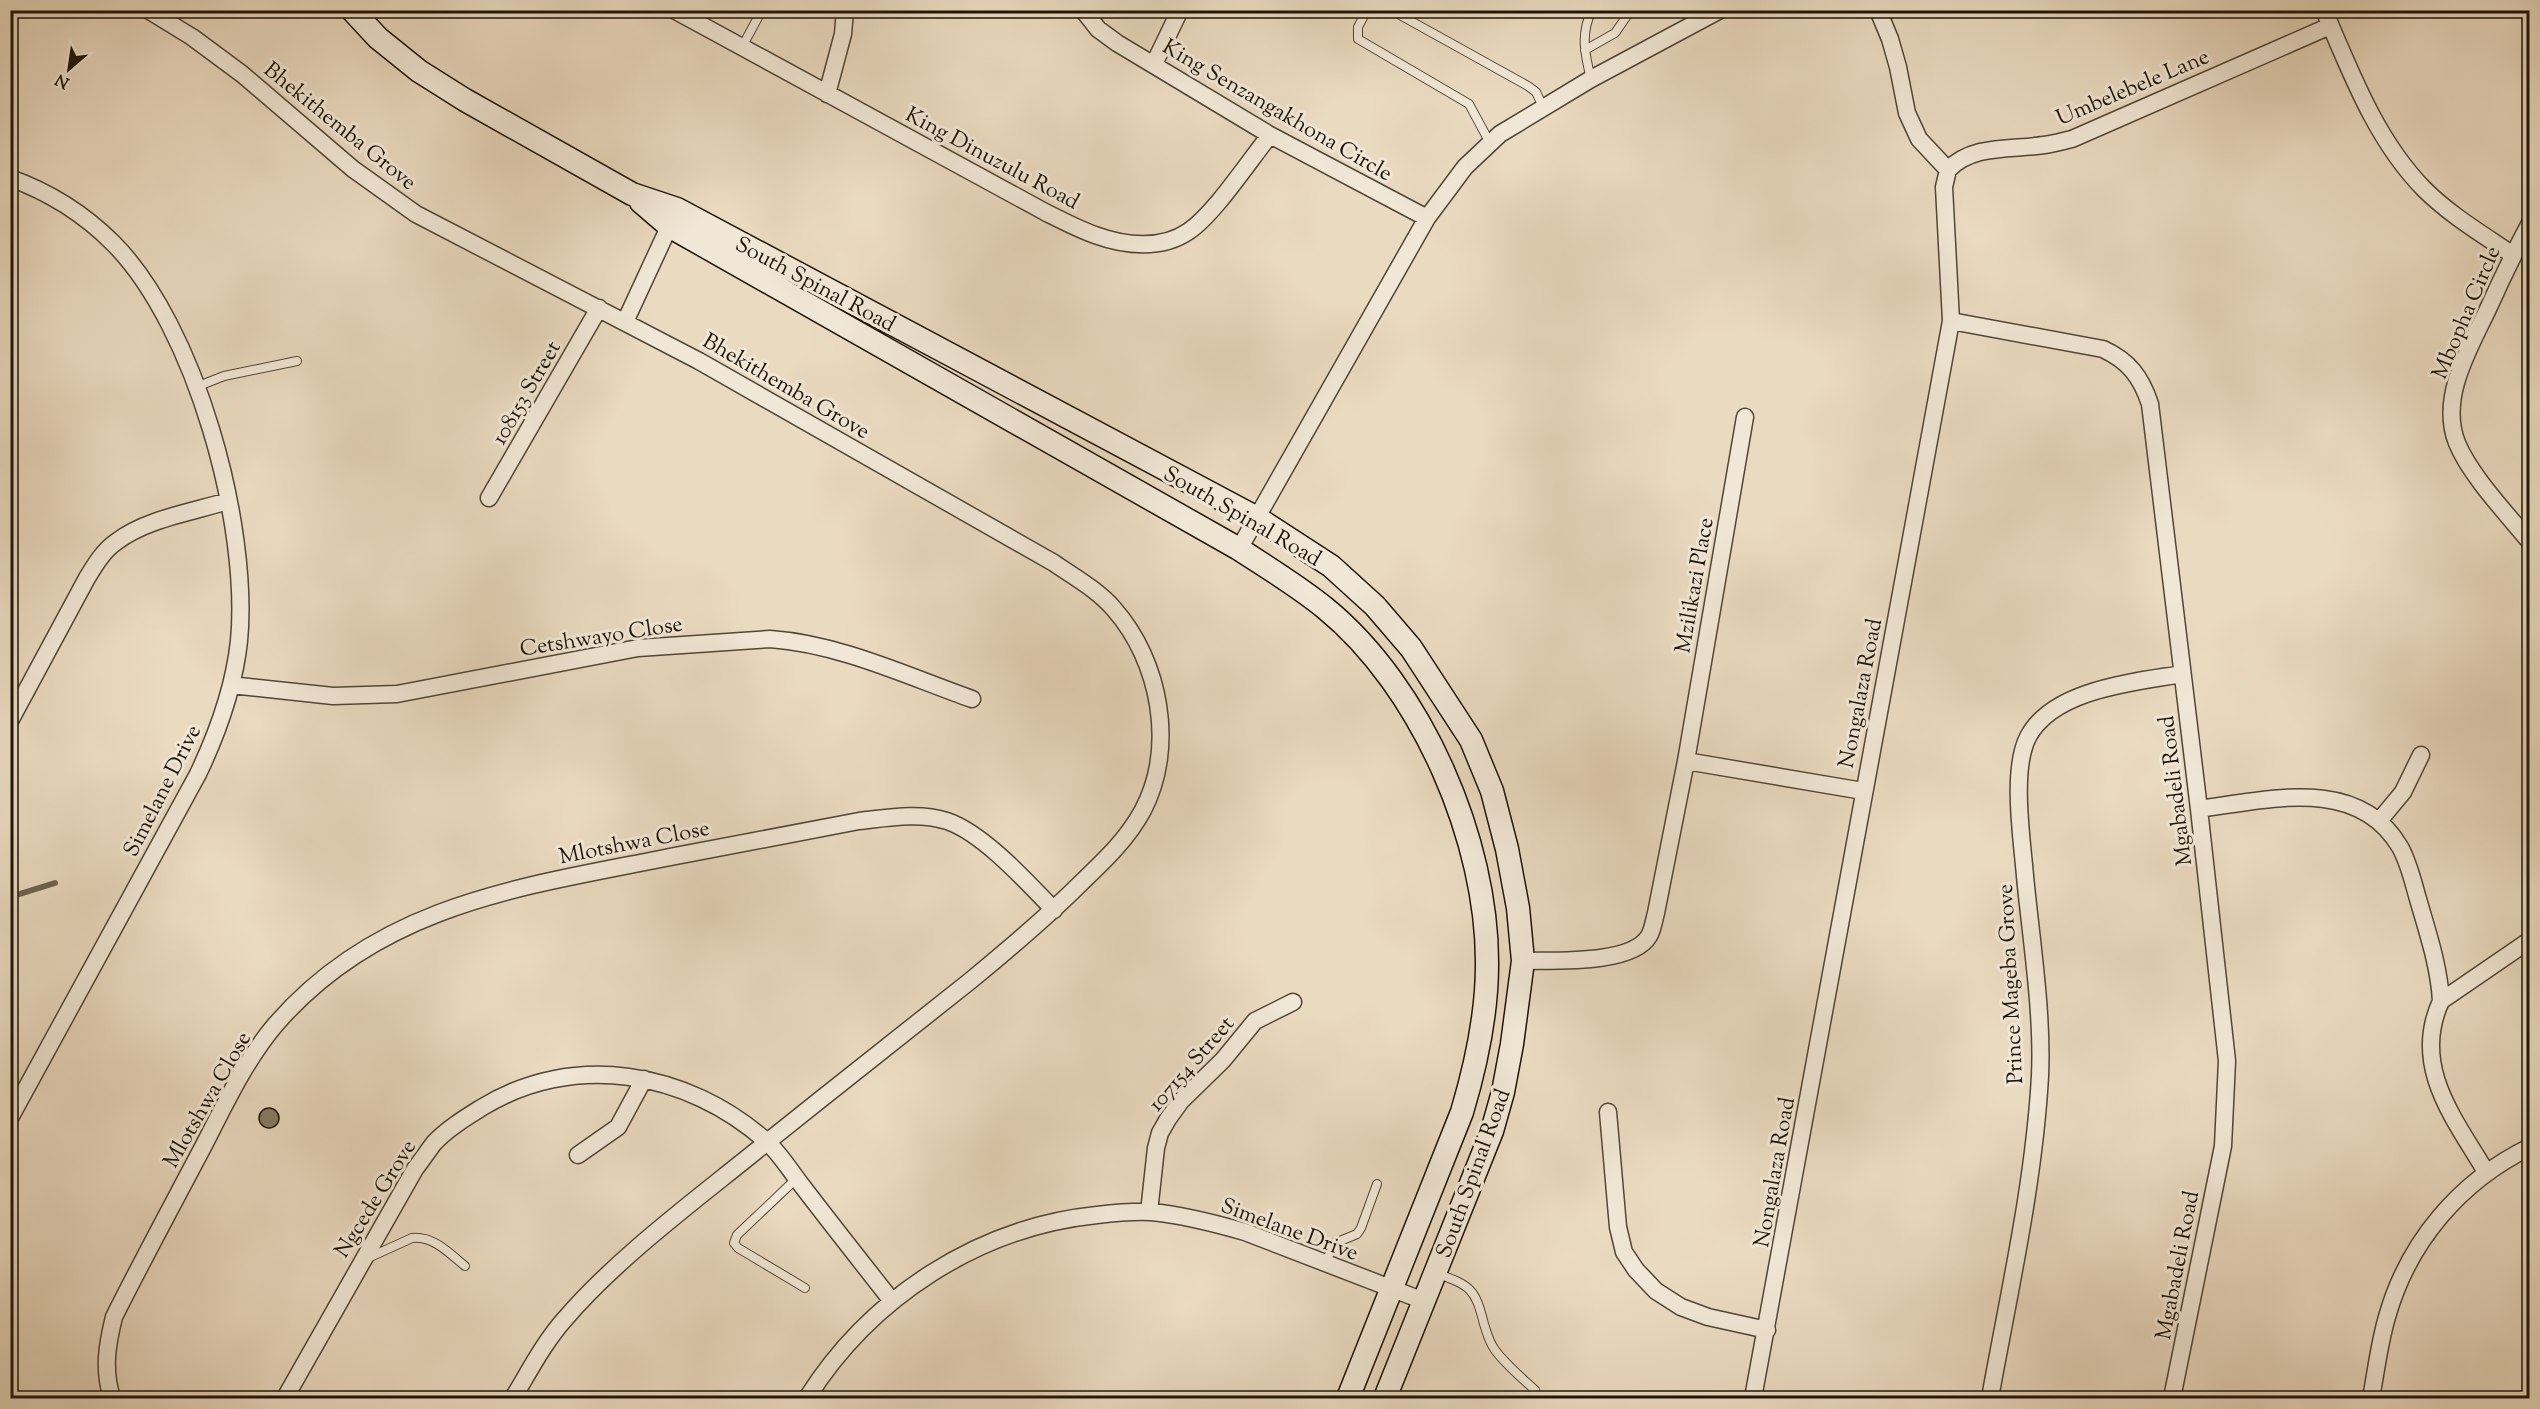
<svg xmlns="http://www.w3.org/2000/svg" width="2540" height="1409" font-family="'Sorts Mill Goudy',serif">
  <rect width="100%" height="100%" fill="#eadac0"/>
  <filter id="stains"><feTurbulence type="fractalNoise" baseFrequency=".00333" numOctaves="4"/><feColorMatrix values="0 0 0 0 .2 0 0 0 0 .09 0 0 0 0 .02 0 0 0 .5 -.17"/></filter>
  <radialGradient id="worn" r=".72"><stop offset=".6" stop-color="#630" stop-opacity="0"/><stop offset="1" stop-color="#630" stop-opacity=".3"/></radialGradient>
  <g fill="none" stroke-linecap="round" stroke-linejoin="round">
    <!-- stream -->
    <path stroke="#6e6352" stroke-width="6" d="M10,897L55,883"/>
  </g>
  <!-- building -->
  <path fill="#887b68" stroke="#1d1409" stroke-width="1.5" d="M259 1118a10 10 0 1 1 20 0a10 10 0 1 1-20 0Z"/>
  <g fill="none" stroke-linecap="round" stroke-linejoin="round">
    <defs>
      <path id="lane" d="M1367,10L1358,27V39L1469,104L1490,143
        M1391,10L1528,86L1536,92L1543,107
        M742,47L762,10
        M1585,50L1615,33L1631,10
        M1591,79C1585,55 1580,34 1592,10
        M10,237L12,234
        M196,387L224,376L297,361
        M796,1179L737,1235L734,1243L738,1248L805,1288
        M368,1258L412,1238C434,1236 449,1253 465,1266
        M1325,1263L1335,1243L1357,1234L1361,1228L1377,1184
        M1436,1273C1471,1286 1475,1288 1484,1324C1487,1333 1489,1342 1495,1350C1506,1365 1522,1378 1535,1390"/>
      <path id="street" d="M148,10L192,37L242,74L353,169L416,214L699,361L1054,563C1074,577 1098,590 1114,609C1160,661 1176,747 1143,810C1128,838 1106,859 1083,881C1047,917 1009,949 970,981C898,1038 827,1094 756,1151C693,1202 616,1259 564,1320C543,1344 529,1372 513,1398
        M674,10L1045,212C1061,220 1078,229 1095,235C1125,246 1162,250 1189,231C1215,213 1249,161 1270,135
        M1083,10L1098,29L1117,43L1270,135L1427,218L1465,167L1500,134L1591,79L1720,10
        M2324,10C2351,73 2376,140 2424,189C2450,215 2482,234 2513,255
        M1154,64L1180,10
        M827,94L843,34L845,10
        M1948,170C1972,144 2012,150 2044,145C2053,144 2063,141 2072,139L2330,26
        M10,178C49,192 84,214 113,243C196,326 250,526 239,641C234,688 218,732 198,774L10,1118
        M2530,223C2515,251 2501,280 2488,309C2469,349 2439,398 2457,443C2470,475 2507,514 2530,542
        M1951,321L2103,349C2129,361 2141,377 2150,404L2199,809L2227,1061L2223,1146L2172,1398
        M625,322L674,216
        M489,498L599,308
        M1239,549L1427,218
        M231,685L333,696L397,694L638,648L770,639C840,644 907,676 972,699
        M10,721L87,578C95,565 103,551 116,542C146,519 192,512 228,501
        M1686,761L1863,791
        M2199,809C2267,800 2358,775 2400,847C2409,863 2413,882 2418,899C2428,934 2439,966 2441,1001
        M2379,821L2403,792L2421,755
        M1523,961C1553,960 1632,965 1649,936C1653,929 1654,920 1656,913L1686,761L1745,417
        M1608,1112L1618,1227L1624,1252L1636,1270L1656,1291L1681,1307L1708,1317L1767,1330
        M578,1155L618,1127L644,1079
        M2486,1172C2454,1118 2411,1066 2441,1001L2530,940
        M1149,1212L1156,1148L1160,1133L1168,1119L1181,1101L1223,1060L1255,1021L1293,1002
        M112,1398C103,1370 107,1345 114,1317C143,1259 174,1202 204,1145C225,1104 246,1059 276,1024C374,911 506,889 645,862C716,848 787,835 859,821C887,818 919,812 947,821C983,833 1028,883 1054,910
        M285,1398L415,1169C422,1160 428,1151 434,1143C447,1129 465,1118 481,1108C573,1051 687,1071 766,1141C780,1153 791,1172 803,1187C832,1225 862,1263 892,1301
        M807,1398C870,1298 978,1227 1097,1215C1114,1213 1134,1211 1151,1212C1183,1215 1214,1223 1245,1232L1424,1301
        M1753,1398L1951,321L1944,187L1948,170L1919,139L1907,113L1898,67L1890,39L1878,10
        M1990,1398C2009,1292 2034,1184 2040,1076C2043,1013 2031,939 2025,876C2022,839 2011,770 2028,737C2053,689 2135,682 2182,674
        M2371,1398C2376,1372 2379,1344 2387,1317C2408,1242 2460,1181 2530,1147"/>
      <path id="secondary" d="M352,10L378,38L419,71L465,100L632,194L677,209L1257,518L1331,566L1375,606L1411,648L1471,740L1492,791L1507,849L1518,908L1523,961L1512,1044L1503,1092L1492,1131L1385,1398
        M641,202L669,226L1239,549C1268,568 1298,586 1325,608C1422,687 1488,841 1487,965C1487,1015 1476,1065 1462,1112L1348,1398"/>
    </defs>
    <!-- lane casing -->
    <use href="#lane" stroke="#504637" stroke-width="10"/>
    <!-- street casing -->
    <use href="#street" stroke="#504637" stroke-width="19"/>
    <!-- secondary casing -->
    <use href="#secondary" stroke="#1d1409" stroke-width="25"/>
    <!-- lane -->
    <use href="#lane" stroke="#f1e7d6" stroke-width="8"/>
    <!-- street -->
    <use href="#street" stroke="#f1e7d6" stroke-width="16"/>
    <!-- secondary -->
    <use href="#secondary" stroke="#f1e7d6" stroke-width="22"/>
  </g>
  <g text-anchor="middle" stroke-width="6" stroke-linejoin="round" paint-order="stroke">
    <!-- street labels -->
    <g font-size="22" fill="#1d1409" stroke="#f1e7d6">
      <text transform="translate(2132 86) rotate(-23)" y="8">Umbelebele Lane</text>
      <text transform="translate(1278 109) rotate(30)" y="8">King Senzangakhona Circle</text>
      <text transform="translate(341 125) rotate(39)" y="8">Bhekithemba Grove</text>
      <text transform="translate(993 157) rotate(28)" y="8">King Dinuzulu Road</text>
      <text transform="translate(816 283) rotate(28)" y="8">South Spinal Road</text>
      <text transform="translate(2465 312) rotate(-67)" y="8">Mbopha Circle</text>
      <text transform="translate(787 385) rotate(30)" y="8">Bhekithemba Grove</text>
      <text transform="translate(525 392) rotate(-60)" y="8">108153 Street</text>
      <text transform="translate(1243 515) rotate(30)" y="8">South Spinal Road</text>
      <text transform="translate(1693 585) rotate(-80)" y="8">Mzilikazi Place</text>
      <text transform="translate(601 635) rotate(-9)" y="8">Cetshwayo Close</text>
      <text transform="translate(1859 693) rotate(-79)" y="8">Nongalaza Road</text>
      <text transform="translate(161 790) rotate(-63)" y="8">Simelane Drive</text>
      <text transform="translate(2174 791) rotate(-97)" y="8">Mgabadeli Road</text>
      <text transform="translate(634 841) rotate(-11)" y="8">Mlotshwa Close</text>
      <text transform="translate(2009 984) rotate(-93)" y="8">Prince Mageba Grove</text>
      <text transform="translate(1190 1063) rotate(-49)" y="8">107154 Street</text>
      <text transform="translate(206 1099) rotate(-60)" y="8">Mlotshwa Close</text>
      <text transform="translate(1773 1172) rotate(-80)" y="8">Nongalaza Road</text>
      <text transform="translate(1472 1173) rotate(-70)" y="8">South Spinal Road</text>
      <text transform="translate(374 1198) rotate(-58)" y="8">Ngcede Grove</text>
      <text transform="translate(1290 1228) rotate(20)" y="8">Simelane Drive</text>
      <text transform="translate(2176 1265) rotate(-79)" y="8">Mgabadeli Road</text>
    </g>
  </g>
  <!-- margin -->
  <rect width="2540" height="1409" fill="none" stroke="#eadac0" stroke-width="36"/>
  <rect x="12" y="12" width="2516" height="1385" fill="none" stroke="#1d1409" stroke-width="3"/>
  <rect x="18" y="18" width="2504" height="1373" fill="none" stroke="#1d1409" stroke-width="1.5"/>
  <!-- north arrow -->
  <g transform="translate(69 69) rotate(209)" stroke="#f1e7d6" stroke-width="4.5" paint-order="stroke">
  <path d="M0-4.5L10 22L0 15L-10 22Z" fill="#1d1409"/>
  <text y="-9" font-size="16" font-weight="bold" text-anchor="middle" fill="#1d1409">N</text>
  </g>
  <rect width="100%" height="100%" filter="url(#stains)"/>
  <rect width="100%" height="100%" fill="url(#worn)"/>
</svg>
